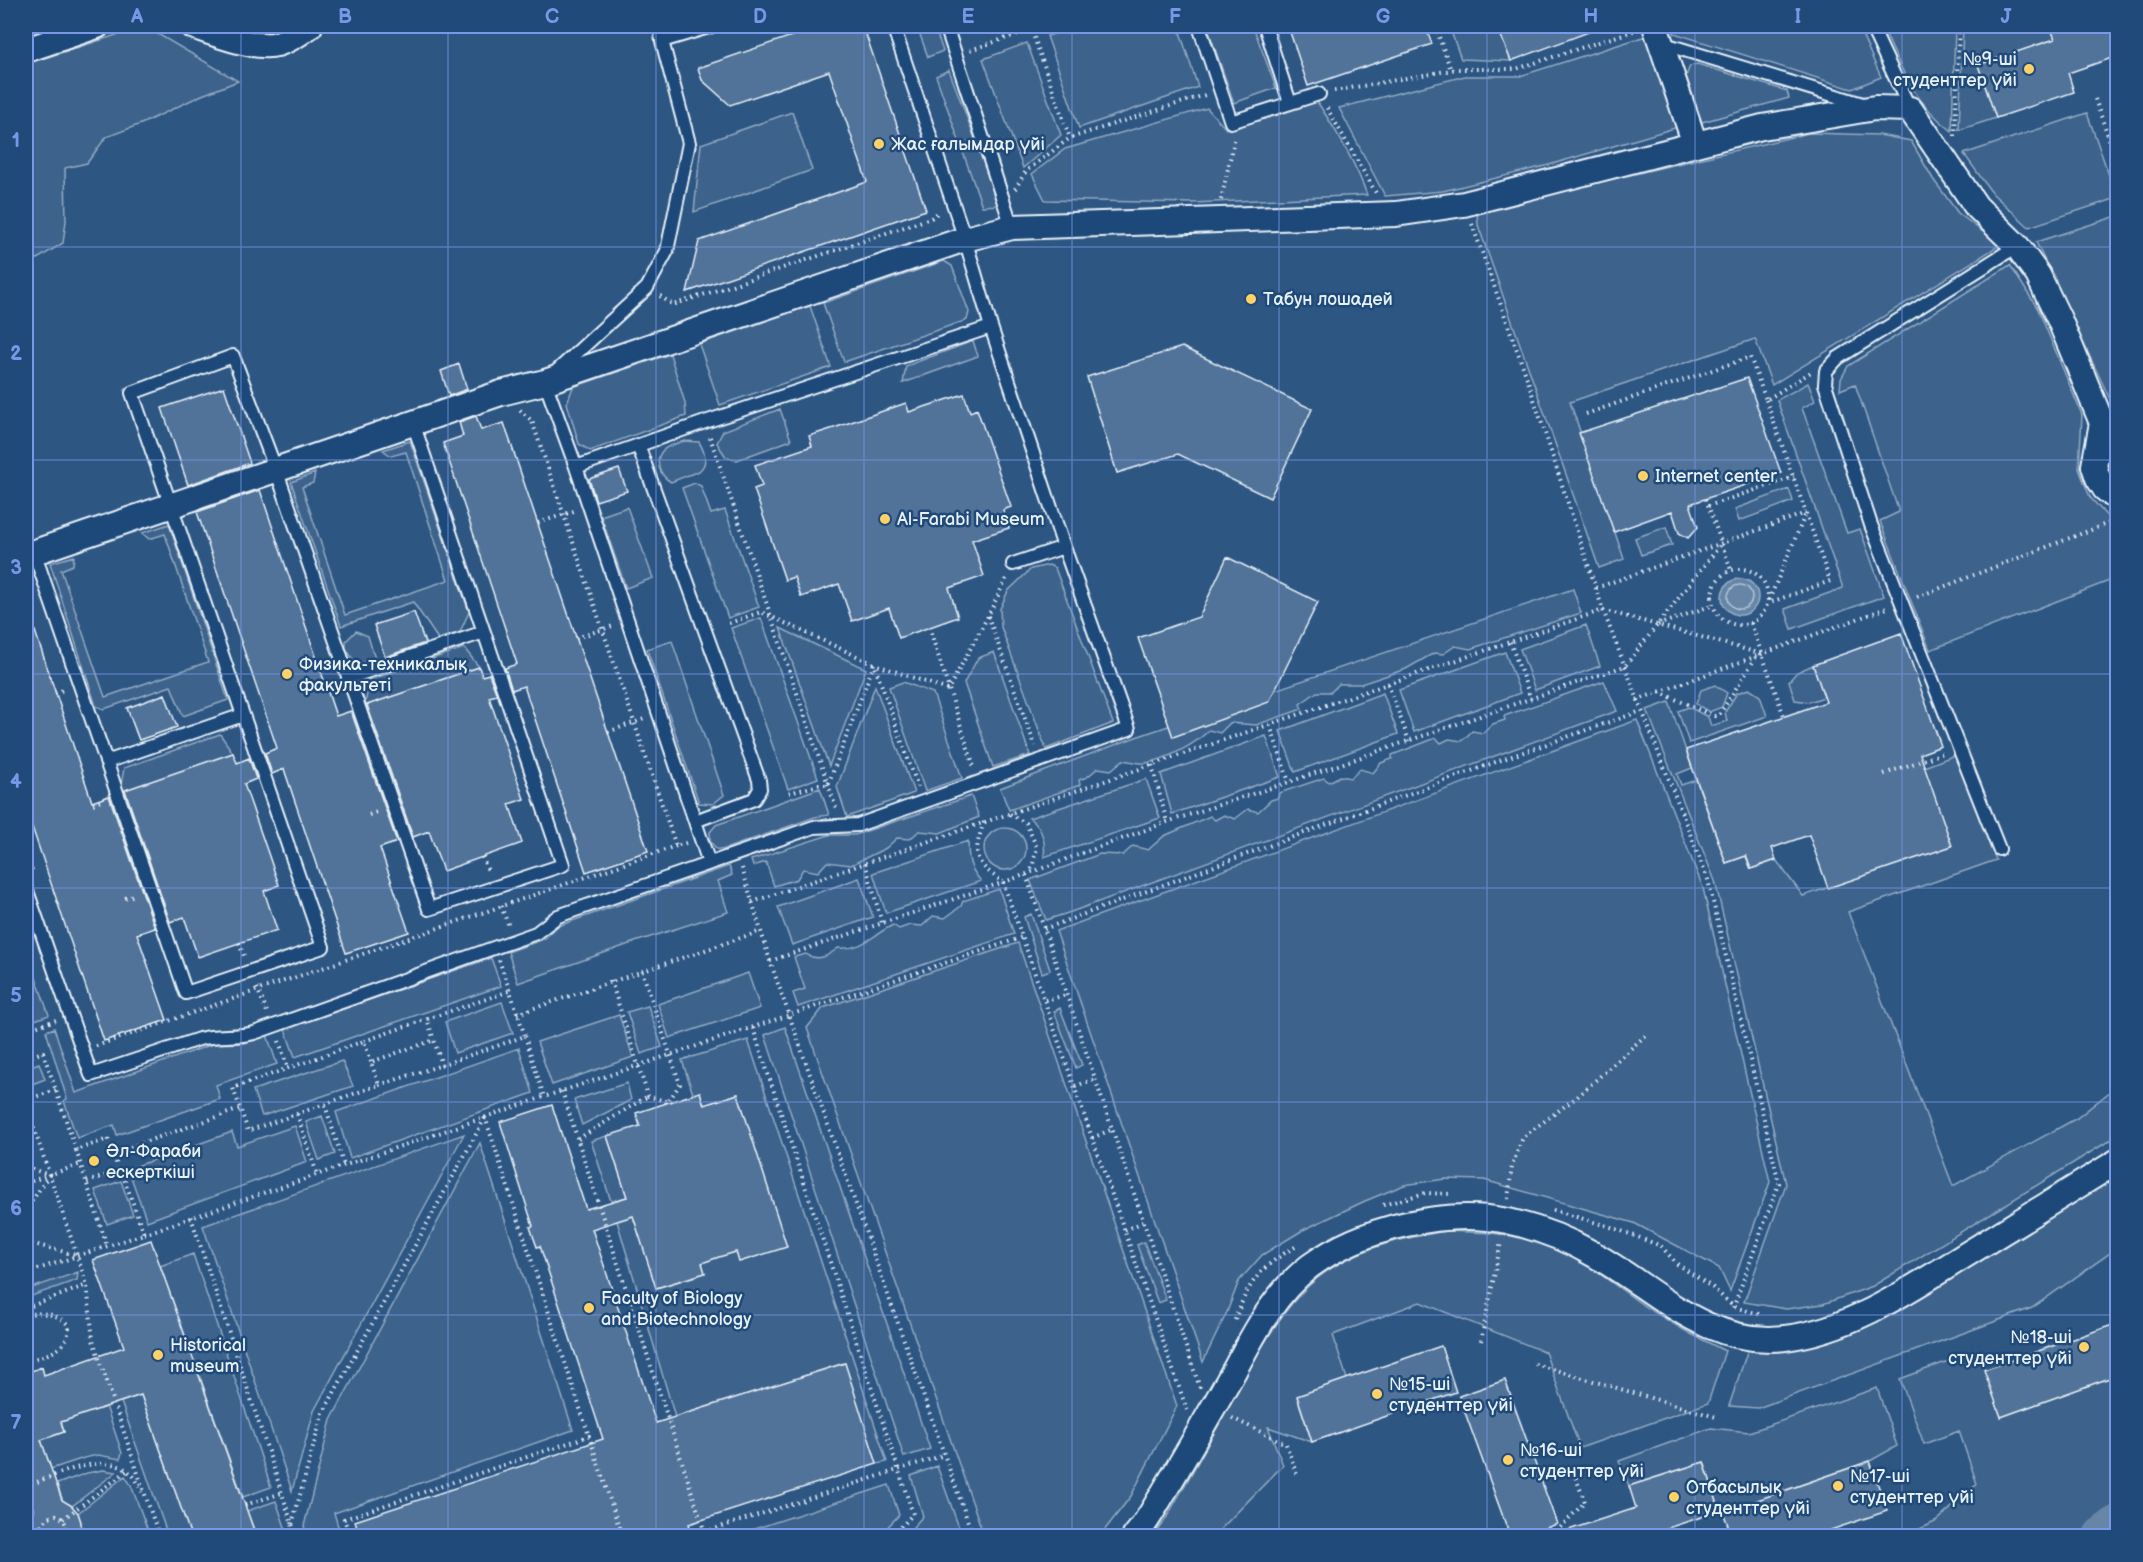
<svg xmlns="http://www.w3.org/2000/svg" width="2143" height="1562" font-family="'Balsamiq Sans',sans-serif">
  <rect width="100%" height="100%" fill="#1f4a7a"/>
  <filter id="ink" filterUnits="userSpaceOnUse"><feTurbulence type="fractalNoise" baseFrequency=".0167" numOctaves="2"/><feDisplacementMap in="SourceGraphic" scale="12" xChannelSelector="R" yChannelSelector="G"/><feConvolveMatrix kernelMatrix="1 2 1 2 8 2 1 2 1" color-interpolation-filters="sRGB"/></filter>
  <g filter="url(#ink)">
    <!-- built -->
    <path fill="#2e5683" d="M26,26H2117L2118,1461L1990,1536H26Z"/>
    <!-- green -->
    <path fill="#3c628c" stroke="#92aac2" stroke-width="1.5" d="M917,26H934L943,51L928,57Z
      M1081,26H1178L1198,87L1079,128L1047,36Z
      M1207,26H1253L1276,88L1234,103Z
      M1449,26H1497L1511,61L1461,59Z
      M1672,26H1858L1881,77L1852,89L1674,33Z
      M1882,26H1955L1952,131C1912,100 1902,70 1882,26Z
      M1963,26H2050L2055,39L1978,65L1996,118L1959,130Z
      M132,30H151L238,81L202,95L141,124L106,137L87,163L65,168L66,221L63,243L26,266V64Z
      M1646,36L1678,127L1549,165L1443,191L1385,196L1339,108L1465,76H1520Z
      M1027,43L1061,135L1023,168L983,59Z
      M1697,64L1787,91L1789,98L1702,122L1686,76L1690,66Z
      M949,70L1000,205L982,206L936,76Z
      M1316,100C1336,130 1355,161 1367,195L1192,203L1045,200L1032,174L1065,149L1207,108L1226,129Z
      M792,112L812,170L694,212L701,144Z
      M2087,113L2117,198L2029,227L1992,193L1964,154Z
      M1809,133L1879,135L1911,141L1933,179L1958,213L2000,245L1772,385L1755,339L1570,402L1624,559L1599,568L1478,225L1477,211Z
      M2117,216V413L2115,410L2036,242Z
      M944,261L952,266L969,312L967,320L844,362L823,303Z
      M2010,265L2038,309L2082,415L2079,469L2090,497L2117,528V578L1930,650L1880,521L1899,512L1855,384L1840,390L1841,379L1848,366Z
      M810,306L831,367L720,405L699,344Z
      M973,341L978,356L903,383L906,366Z
      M670,354L685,403L686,416L590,451L579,444L567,403L573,387Z
      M1808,383L1815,401L1802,408L1847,533L1860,529L1884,596L1792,629L1785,609L1843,588L1777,400Z
      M780,409L791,440L737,460L726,457L717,443L723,431Z
      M410,441L469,612L460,632L438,639L413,602L341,626L291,482L315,473L313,483L302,487L345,615L448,580L406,452L391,456L383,450Z
      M684,441L699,442C705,452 709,463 699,471L671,482C664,478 661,474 659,467C655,449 670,445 684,441Z
      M695,483L701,486L711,514L725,510L759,607L728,618L682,488Z
      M1789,489L1793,501L1739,521L1735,509Z
      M627,507L653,578L626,588L601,516Z
      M169,524L228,700L183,716L171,686L104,709L96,706L50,563L74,556L73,565L61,570L105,697L208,662L165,534L149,539L142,533Z
      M1666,527L1672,545L1641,555L1635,538Z
      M1049,565L1055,568L1113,723L1046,749L1001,627L1000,609L1008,591L1031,569Z
      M1573,589L1581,613L1470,649L1455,646L1443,654L1434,653L1406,669L1361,684H1339L1331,692H1317L1300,704L1302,709L1256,725L1230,723L1220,733L1209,730C1195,745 1167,759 1146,763C1140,764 1130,761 1123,760L1111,770L1098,768L1087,777L1079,780L1080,785L1009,810L1000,788L1136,737Z
      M761,618L818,778L788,789L731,628Z
      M1586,625L1600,666L1535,690L1520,649Z
      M780,628L866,669L829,766Z
      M356,631L368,636L375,659L356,665L346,648V641Z
      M672,641L724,795L713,804L699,803L647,649Z
      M464,648L479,667L365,706L369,680Z
      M994,652L1030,755L993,767L964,683L978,658Z
      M1505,652L1520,693L1414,732L1399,690Z
      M1813,665L1824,697L1809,702L1795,700L1789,681L1797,672Z
      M1604,681L1617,711L1071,912L1046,920L1030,880L1100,854L1123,855L1133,846L1148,850L1164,836L1210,816L1215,820L1224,815L1235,819L1248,809L1258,812L1271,800L1278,798L1279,793L1324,778L1329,782L1340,776L1351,778L1360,769L1373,773L1381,763L1392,759V755L1436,738L1441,743L1449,739L1462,741L1472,731L1483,733L1493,724L1505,720L1504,716Z
      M903,682L933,693L962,778L925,791L889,687Z
      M1715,685L1727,693L1722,707L1709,712L1696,704L1701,690Z
      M875,686L914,793L847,817L837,787Z
      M1749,689L1760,696L1767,716L1689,743L1678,711L1689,707L1708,717L1711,726L1727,721L1725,712L1737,693Z
      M1383,693L1398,734L1295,772L1280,731Z
      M1669,702L1692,768L1677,774L1681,785L1696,780L1726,863L1746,856L1751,869L1776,860L1803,896L1951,846L1924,767L1955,755L1996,860L1848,912L1953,1186L2077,1118L2117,1086V1136L1873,1286L1823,1304L1786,1309L1744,1302L1786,1184L1715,881L1647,710Z
      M1637,720L1703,888L1770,1182L1730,1291L1719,1268L1634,1223L1484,1180L1445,1179L1404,1185L1365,1201L1303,1230L1262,1255L1239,1281L1227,1312L1203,1362L1056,931Z
      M220,734L233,753L120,792L124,768Z
      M1266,736L1280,777L1172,814L1161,774Z
      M1146,779L1160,818L1044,857C1046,841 1042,827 1029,818Z
      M820,788L829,815L815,817L722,850L716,849L710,841V832L716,825Z
      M971,796L979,817L940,833L919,831L910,839L897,838L886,848L851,865L827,862L818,872L803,869L797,879L774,886L766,862L753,866L751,860L829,835H855Z
      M984 849a21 21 0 1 1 42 0a21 21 0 1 1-42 0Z
      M968,841C968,858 969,868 981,881L886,913L873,873Z
      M729,866L732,875L718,881L728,912L638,941L518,983L508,952L544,939L558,926Z
      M859,878L873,917L792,945L778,907Z
      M999,889L1014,934L798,1007L793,993L805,989L794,957L806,954C818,962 828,956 838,948C861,951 874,934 893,925L899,929L910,925L922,926L933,916L945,918L961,906L963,901Z
      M1031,914L1050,970L1042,973L1024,917Z
      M1018,943L1177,1406L1131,1496L1100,1536H984L807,1028L823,1008Z
      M491,958L501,986L295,1057L285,1029Z
      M33,969L49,1015L26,1023V972Z
      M748,973L760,1008L669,1038L658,1004Z
      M502,1002L513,1033L455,1053L445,1022Z
      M648,1006L662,1047L641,1054L627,1012Z
      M1060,1008L1082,1065L1076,1068L1054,1011Z
      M619,1015L633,1057L552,1085L537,1042Z
      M785,1027L930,1449L904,1457L765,1035Z
      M54,1028L76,1093L213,1044L244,1043L267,1035L277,1064L216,1085L220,1099L117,1135L114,1125L77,1138L64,1101L67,1099L46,1031Z
      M748,1040L887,1462L877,1464L844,1363L675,1417L617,1221L633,1216L657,1288L705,1273L702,1263L737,1094L704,1105L700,1092L693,1094L682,1060Z
      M519,1048L533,1093L350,1158L336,1112Z
      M342,1061L353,1086L262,1116L253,1090Z
      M39,1063L45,1079L32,1084L28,1080L26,1081V1068Z
      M627,1083L631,1100L582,1125L574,1100Z
      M322,1116L335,1154L319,1160L306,1122Z
      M295,1126L307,1162L147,1221L128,1169L232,1132L237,1146Z
      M464,1134L314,1411L292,1491L203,1226Z
      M607,1136L627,1197L611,1201L591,1141Z
      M480,1143L573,1430L334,1513L341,1536H307L304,1526L331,1420Z
      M2117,1174V1248L2032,1308L1758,1408L1729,1406L1748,1349C1837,1355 1901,1306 1973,1262C2021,1233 2069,1203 2117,1174Z
      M121,1181L133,1215L107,1224L95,1190Z
      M1447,1231L1491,1233L1531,1239L1575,1256L1646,1307L1689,1333L1725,1351L1708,1403L1580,1448L1545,1352L1420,1302L1333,1335L1347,1379L1297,1397L1312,1442L1268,1427L1283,1465L1214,1536H1153L1165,1520C1187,1482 1209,1443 1230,1404C1257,1357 1283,1299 1330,1269C1368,1245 1404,1238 1447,1231Z
      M1144,1242L1166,1300L1158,1303L1137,1245Z
      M193,1254L271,1487L243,1497L160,1266Z
      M78,1272L77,1280L26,1298V1290Z
      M1978,1350L2001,1416L2117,1375V1536H1905L1937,1521L1977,1484L1959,1431L1924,1444L1900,1379Z
      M1877,1388L1897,1446L1870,1461L1723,1512L1720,1511L1704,1462L1629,1486L1619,1461L1711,1428L1749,1432Z
      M141,1395L191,1536H168L121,1402Z
      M106,1406L122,1453L120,1459L98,1455L84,1458L51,1469L41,1440L64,1432L61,1422Z
      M937,1466L962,1536H905L923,1516L911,1476Z
      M103,1470L116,1472L72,1506L63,1501L57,1484L87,1473Z
      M125,1476L131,1485L150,1536H79L81,1522L78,1513Z
      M889,1485L899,1515L879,1536H733Z
      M276,1501L286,1530L267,1536H256L247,1511Z"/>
    <!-- water -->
    <path fill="#6685a7" stroke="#9ab0c7" stroke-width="1.5" d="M1722 597a18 18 0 1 1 36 0a18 18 0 1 1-36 0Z"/>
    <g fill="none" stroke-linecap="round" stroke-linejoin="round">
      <!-- shore -->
      <path stroke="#b4c6d8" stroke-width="1.5" d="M1728 597a12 12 0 1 1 24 0a12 12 0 1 1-24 0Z"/>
      <!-- river -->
      <path stroke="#6685a7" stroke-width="38" d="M2102,1536L2118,1524"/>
    </g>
    <!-- building -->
    <path fill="#517399" stroke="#e8f1f8" stroke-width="1.5" d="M821,26H863L926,210L687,292L699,241L867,182L829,71L730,105L702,80L698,68Z
      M1288,26H1425L1432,44L1308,86Z
      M1497,26H1601L1602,27L1511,61Z
      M2050,26H2118V56L2068,73L2074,92L1996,118L1978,65L2055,39Z
      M1182,347L1312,409L1270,498L1178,454L1117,473L1087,377Z
      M459,364L467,389L449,396L441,371Z
      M1747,378L1781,473L1690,504L1698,527L1688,538L1679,533L1672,511L1614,532L1579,433Z
      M224,387L250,463L188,485L162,408Z
      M964,394L970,412L977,409L1011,507L1003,510L1009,528L972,540L984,576L949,588L958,617L899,638L889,608L852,621L839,584L801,597L794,577L785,580L754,489L762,486L755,465L812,446L809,436L834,428L906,403L909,412Z
      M476,416L481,430L504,423L648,851L586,872L524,686L512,690L505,668L517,664L443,443L463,436L459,422Z
      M619,469L627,491L596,501L589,479Z
      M260,490L336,716L351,711L397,842L380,848L409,932L346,953L284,769L272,774L265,753L277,748L197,512Z
      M1227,557L1318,602L1269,702L1173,737L1138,638L1199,617Z
      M414,612L425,643L385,657L374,625Z
      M29,613L92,802L109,796L155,928L137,934L167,1020L104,1041L26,809V614Z
      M1901,633L1941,746L1920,754L1952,846L1828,888L1809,835L1772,848L1776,860L1751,869L1746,856L1726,863L1686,750L1826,702L1813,665Z
      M479,667L482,676L489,674L497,695L489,697L524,799L509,804L522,843L443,871L429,831L413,837L367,705Z
      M165,694L177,727L139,740L127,708Z
      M233,753L237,763L249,758L256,779L244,784L279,885L264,891L277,930L198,957L184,917L170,922L125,790Z
      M700,1092L704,1105L738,1094L787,1247L739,1262L736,1252L719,1257L702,1263L705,1273L656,1288L633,1216L592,1229L656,1423L845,1363L877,1464L689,1524L693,1536H360L355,1521L603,1439L540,1246L537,1247L530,1227L533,1226L500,1122L552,1105L586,1209L627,1197L607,1136L640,1126L636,1113Z
      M151,1240L256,1536H191L141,1395L61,1422L64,1432L41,1440L62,1500L72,1506L78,1513L81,1522V1536H30L29,1526L34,1511L26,1489V1373L42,1367L44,1375L124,1347L93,1260Z
      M2118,1323V1375L2001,1417L1984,1370Z
      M1441,1346L1456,1392L1312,1442L1297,1396Z
      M1505,1380L1557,1524L1523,1536H1510L1459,1396Z
      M1870,1461L1887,1511L1813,1536H1732L1723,1512Z
      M1704,1462L1720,1511L1643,1536H1559V1533L1636,1508L1629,1486Z"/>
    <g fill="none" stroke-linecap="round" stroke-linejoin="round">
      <defs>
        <path id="service" d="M660,26L662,41L689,143L667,251L647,288L545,382L576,467L709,863
          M893,26L965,239L991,327
          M946,26L1012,227
          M1199,26L1231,122L1319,94
          M1265,26L1290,103
          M1871,26L1910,109
          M662,41L712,26
          M1661,43L1866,105
          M638,445L759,780L760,789L754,799L695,821
          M34,552L186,993L323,947L132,393L233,356L280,481L429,909L563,865L413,423
          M1013,564L1064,547
          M348,678L484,632
          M106,762L243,715
          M1999,849L1871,525L1825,384L1826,371L1838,358L2017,246
          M26,888L91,1075L199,1039C218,1034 236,1038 254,1033L536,933L558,916L814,827L858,825L1129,729L1064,547L991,327L705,422L576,467"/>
        <path id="minor" d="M192,26C213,33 255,50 277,44C290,40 300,33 310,26
          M1655,26L1695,144
          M26,50L97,26
          M26,555L501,393L545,382L965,239L1012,227L1396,214L1464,204L1762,127L1875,108L1910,109L1976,206L2017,246L2038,275L2060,321L2102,423L2094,466L2098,478L2105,489L2118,499
          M1135,1536C1149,1520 1159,1499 1171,1480C1193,1443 1214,1406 1235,1369C1255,1331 1276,1292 1310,1266C1362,1228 1445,1208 1508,1221C1538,1228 1567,1239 1593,1254C1656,1289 1706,1347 1785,1338C1853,1330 1915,1286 1972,1251C2020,1221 2069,1191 2118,1161"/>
      </defs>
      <!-- service casing -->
      <use href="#service" stroke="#e8f1f8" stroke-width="16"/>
      <!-- minor casing -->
      <use href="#minor" stroke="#e8f1f8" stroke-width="28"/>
      <!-- path -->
      <path stroke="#e8f1f8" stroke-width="4" stroke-dasharray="1.5 4.5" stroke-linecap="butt" d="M1030,26L1070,138
        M1435,26L1451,70
        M970,50L1043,26
        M1334,91L1457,69H1516L1636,30
        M2095,99L2118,164
        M1327,108L1376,193
        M1955,136L1959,26
        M1015,189L1026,171L1070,138L1205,95
        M1221,200L1235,137
        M1472,224L1527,378L1603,610L1708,880L1779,1183L1732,1311
        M660,296L673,305L931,218L939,212
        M1766,400L1830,581L1768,603
        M520,410L532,421L676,846L686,843
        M1586,414L1750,357L1766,400L1811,372
        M710,437L837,811
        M1706,499L1731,570
        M1708,506L1794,477
        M538,523L574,511
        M1712 597a28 28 0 1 1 56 0a28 28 0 1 1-56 0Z
        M1596,588L1806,513
        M1917,597L2114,521
        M1769,600L1806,513
        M988,616L1035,746
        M729,623L761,612L874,664L918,787
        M1751,623L1784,716
        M1658,625L1713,605
        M929,627L974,767
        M576,638L613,626
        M1510,642L1531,699
        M1388,684L1409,741
        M1659,692L1714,716L1719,715L1756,657
        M55,693L66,689
        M1637,700L1887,608
        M1270,725L1289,782
        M608,732L644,719
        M1152,765L1167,822
        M1884,774L1946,752
        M789,793L819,785H828L874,664L948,690L988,616L1007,577
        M93,804L104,800
        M1010,814L1026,823L1037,848L1031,872
        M369,815L380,811
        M984,822C972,857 974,862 1003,882L1187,1410
        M26,827L31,825
        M26,852L33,873
        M482,857L489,873
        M865,863L882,923
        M742,868L770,961L973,1536
        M1026,875L1200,1388
        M125,898L136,895
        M752,902L1603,610L1762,654
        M501,906L509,927
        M1044,929L1501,760L1641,711
        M239,943L244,956
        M499,960L510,991
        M770,961L1013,879L1167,822L1289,782L1625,666L1722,543
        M26,964L36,960
        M611,981L648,1096L668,1102L680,1084L642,971
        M257,988L267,1012
        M1045,1000L1067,995
        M517,1014L761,931
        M753,1028L913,1514L893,1536
        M26,1030L56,1020
        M525,1036L544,1097
        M279,1041L288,1069
        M364,1041L427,1019
        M96,1046L676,846
        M26,1058L43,1052L76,1150
        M371,1062L364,1041L233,1088L248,1131L379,1085L371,1062L434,1040L442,1065L525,1036L510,991L427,1019L434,1040
        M379,1085L442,1065
        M1075,1086L1095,1079
        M562,1091L706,1536
        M26,1100L56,1090
        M26,1105L87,1285L93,1340L159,1536
        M325,1105L344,1165
        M297,1114L317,1174
        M485,1117L589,1436
        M1092,1138L1113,1129
        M578,1139L648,1096
        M113,1153L240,1109
        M26,1167L49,1175L26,1210
        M87,1182L119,1171L108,1139L76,1150L107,1246
        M26,1183L81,1164
        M1508,1199L1512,1166L1523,1137L1577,1097L1647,1034
        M1383,1205L1425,1193L1451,1194
        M1553,1210L1614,1228L1661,1246L1677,1264L1713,1288L1734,1307L1759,1314
        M191,1217L296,1536
        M1125,1230L1143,1222
        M144,1234L544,1097L1023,937
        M26,1242L76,1255
        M26,1273L144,1234L124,1178L119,1171
        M26,1308L87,1285
        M26,1314C43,1313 57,1312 69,1326C68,1350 51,1353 31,1360
        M1235,1320C1248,1282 1262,1265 1297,1246
        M1481,1341L1501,1242
        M1535,1364L1716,1417
        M1232,1418L1286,1444L1297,1475
        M26,1486C53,1477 104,1450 129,1472C136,1477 138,1484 142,1492
        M245,1505L282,1493
        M63,1519L128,1470
        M292,1524L322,1415L485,1118
        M26,1526L40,1527
        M705,1532L944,1455
        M34,1536L40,1527
        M44,1536L40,1527L46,1519L56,1515L63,1519L67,1527L61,1536
        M350,1536L344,1519L589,1436L622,1536
        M1552,1536L1585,1502L1571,1465"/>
      <!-- service -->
      <use href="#service" stroke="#1f4a7a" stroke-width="12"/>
      <!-- minor -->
      <use href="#minor" stroke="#1f4a7a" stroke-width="24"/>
    </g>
  </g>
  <!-- grid -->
  <path fill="none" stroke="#7897e6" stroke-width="1.5" stroke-opacity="0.55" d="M241,26V1536M448,26V1536M656,26V1536M864,26V1536M1072,26V1536M1279,26V1536M1487,26V1536M1695,26V1536M1902,26V1536M26,247H2118M26,460H2118M26,674H2118M26,888H2118M26,1102H2118M26,1315H2118"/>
  <!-- markers -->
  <g fill="#ffd166" stroke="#1f4a7a" stroke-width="2">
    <circle cx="2029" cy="69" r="6"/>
    <circle cx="879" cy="144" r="6"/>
    <circle cx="1251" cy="299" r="6"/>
    <circle cx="1643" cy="476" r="6"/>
    <circle cx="885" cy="519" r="6"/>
    <circle cx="287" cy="674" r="6"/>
    <circle cx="94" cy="1161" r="6"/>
    <circle cx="589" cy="1308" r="6"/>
    <circle cx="2084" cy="1347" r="6"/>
    <circle cx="158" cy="1355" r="6"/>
    <circle cx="1377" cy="1394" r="6"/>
    <circle cx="1508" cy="1460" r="6"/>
    <circle cx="1838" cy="1486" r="6"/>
    <circle cx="1674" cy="1497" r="6"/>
  </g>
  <g text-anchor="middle" stroke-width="5" stroke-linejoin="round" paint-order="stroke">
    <!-- poi labels -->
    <g font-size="18" fill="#e8f1f8" stroke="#1f4a7a" text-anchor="start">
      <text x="2017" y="65" text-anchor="end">№9-ші<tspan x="2017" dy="21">студенттер үйі</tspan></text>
      <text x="891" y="150">Жас ғалымдар үйі</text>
      <text x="1263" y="305">Табун лошадей</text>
      <text x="1655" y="482">Internet center</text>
      <text x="897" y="525">Al-Farabi Museum</text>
      <text x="299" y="670">Физика-техникалық<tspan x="299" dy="21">факультеті</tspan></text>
      <text x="106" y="1157">Әл-Фараби<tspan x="106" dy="21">ескерткіші</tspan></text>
      <text x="601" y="1304">Faculty of Biology<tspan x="601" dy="21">and Biotechnology</tspan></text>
      <text x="2072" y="1343" text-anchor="end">№18-ші<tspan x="2072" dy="21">студенттер үйі</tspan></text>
      <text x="170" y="1351">Historical<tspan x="170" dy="21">museum</tspan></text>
      <text x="1389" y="1390">№15-ші<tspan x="1389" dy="21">студенттер үйі</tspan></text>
      <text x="1520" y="1456">№16-ші<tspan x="1520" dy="21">студенттер үйі</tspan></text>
      <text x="1850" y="1482">№17-ші<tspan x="1850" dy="21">студенттер үйі</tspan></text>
      <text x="1686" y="1493">Отбасылық<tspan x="1686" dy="21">студенттер үйі</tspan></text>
    </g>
  </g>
  <!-- margin -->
  <rect width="2143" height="1562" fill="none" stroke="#1f4a7a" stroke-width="66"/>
  <rect x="33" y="33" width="2077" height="1496" fill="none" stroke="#7897e6" stroke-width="2"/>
  <g font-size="20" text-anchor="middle" font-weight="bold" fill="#7897e6">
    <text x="137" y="23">A</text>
    <text x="345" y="23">B</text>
    <text x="552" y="23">C</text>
    <text x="760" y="23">D</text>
    <text x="968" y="23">E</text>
    <text x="1175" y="23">F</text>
    <text x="1383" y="23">G</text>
    <text x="1591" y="23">H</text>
    <text x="1798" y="23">I</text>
    <text x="2006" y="23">J</text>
    <text x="16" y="147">1</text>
    <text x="16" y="360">2</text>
    <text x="16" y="574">3</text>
    <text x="16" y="788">4</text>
    <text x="16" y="1002">5</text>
    <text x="16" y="1215">6</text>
    <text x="16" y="1429">7</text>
  </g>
</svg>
